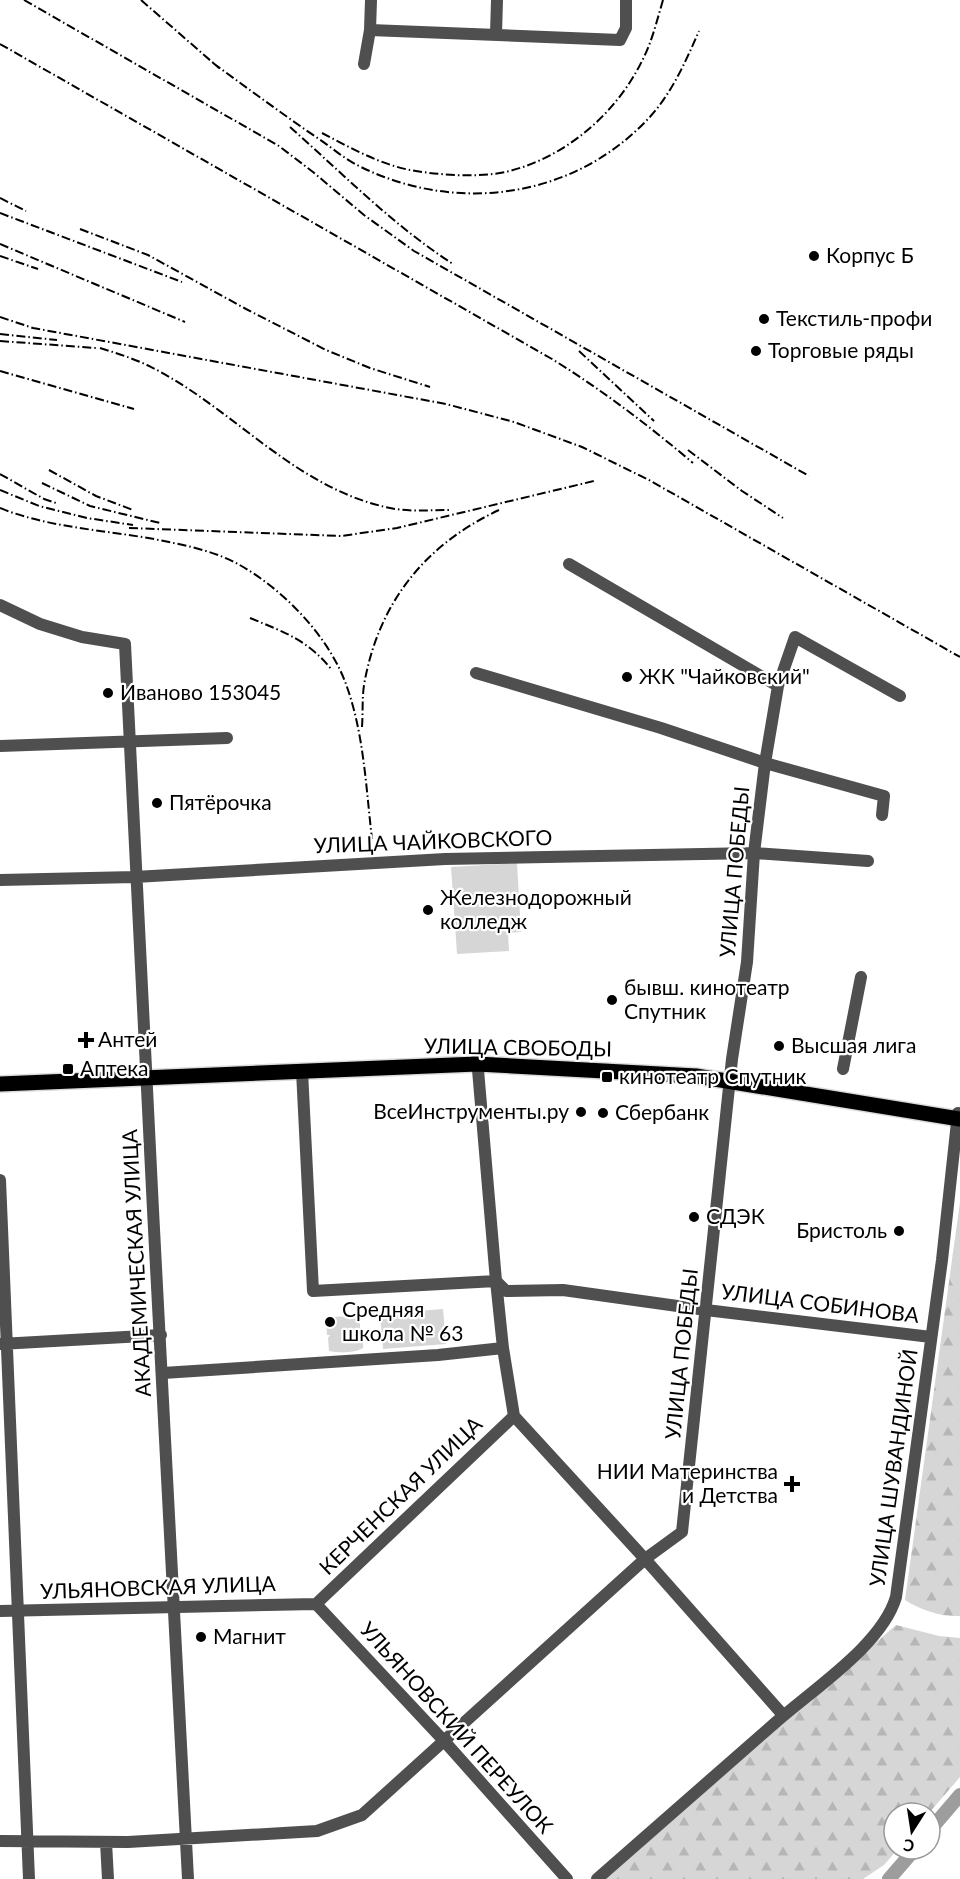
<svg xmlns="http://www.w3.org/2000/svg" width="960" height="1879" font-family="Lato,sans-serif">
  <defs>
    <pattern id="forest-firs" width="22" height="20" patternUnits="userSpaceOnUse" patternTransform="scale(1.5)"><rect width="22" height="20" fill="#d6d6d6"/><path d="M5 1l3.5 6h-7zM16 11l3.5 6h-7z" fill="#b6b6b6"/></pattern>
  </defs>
  <rect width="100%" height="100%" fill="#fff"/>
  <!-- grass -->
  <path fill="#d6d6d6" d="M517,863L521,932L508,933L509,951L457,954L451,867Z
    M443,1309L446,1344L383,1349L380,1314Z
    M360,1316V1333L363,1336V1348C355,1353 338,1353 329,1351L328,1338L330,1335H327L326,1317Z"/>
  <!-- forest -->
  <path fill="url(#forest-firs)" d="M960,1202V1616C941,1617 921,1610 905,1600Z
    M896,1625L939,1636L960,1638V1777L929,1813H894V1849H898L884,1865L863,1879H606Z"/>
  <g fill="none" stroke-linecap="round" stroke-linejoin="round">
    <!-- river -->
    <path stroke="#9d9d9d" stroke-width="14" d="M930,1830L960,1795
      M889,1879L915,1849"/>
    <defs>
      <path id="major" d="M0,1084L477,1064L696,1076L960,1119"/>
    </defs>
    <!-- major casing -->
    <use href="#major" stroke="#dbdbdb" stroke-width="18"/>
    <!-- minor -->
    <path stroke="#4f4f4f" stroke-width="12" d="M370,30L620,40L626,28V0
      M496,34L497,0
      M364,64L370,30L371,0
      M569,564L778,686
      M0,605L40,624L82,637L125,644C143,1056 168,1467 188,1879
      M476,673L661,728L765,763L884,796L882,815
      M0,746L227,738
      M0,880L135,877L445,859L754,853L868,861
      M477,1058L496,1281L503,1348L514,1416L645,1559L783,1715
      M843,1069L861,977
      M302,1071L313,1291L496,1281L506,1291L563,1290L706,1310L931,1337
      M0,1180L29,1879
      M0,1344L161,1335
      M163,1373L438,1355L503,1348
      M316,1604L445,1742L567,1879
      M316,1604L514,1416
      M0,1611L316,1604
      M0,1841L128,1842L317,1831L362,1815L645,1559L682,1532L732,1059L747,962L754,853L765,763L778,686L795,637L900,696
      M106,1842L108,1879
      M597,1879C656,1827 715,1775 775,1723C813,1689 882,1645 896,1597L942,1260L958,1113"/>
    <!-- major -->
    <use href="#major" stroke="#000" stroke-width="15"/>
    <!-- rail -->
    <path stroke="#000" stroke-width="2" stroke-dasharray="9 3 1.5 3" stroke-linecap="butt" d="M24,0L279,146L313,172L364,215L414,251L809,476
      M141,0L219,68
      M0,44L552,359C602,390 648,425 693,463
      M213,63C247,88 281,113 316,137C330,146 343,158 357,165C453,214 571,200 647,120C671,95 685,63 699,31
      M290,127C343,174 394,226 453,264
      M322,133C349,147 379,164 410,170C438,175 477,178 505,172C564,159 616,114 642,61C652,42 657,20 663,0
      M0,198L26,211
      M0,213L182,282
      M80,229L148,255L246,309L326,350L370,368L430,387
      M0,244L185,322
      M0,256L38,269
      M0,317L33,328L446,404L514,422L582,447L649,480L960,657
      M0,334L57,340
      M0,341L96,348
      M100,348C116,353 132,358 147,365C232,406 293,488 390,508C409,512 429,510 449,510
      M579,351L654,421
      M0,371L134,409
      M688,450L742,491L783,518
      M49,470L96,496L133,510
      M0,474L44,499L56,503
      M42,483L90,506L160,523
      M0,490L39,506L87,518L133,525
      M0,508C52,529 110,530 164,541C189,546 216,552 238,564C283,589 330,637 347,687C364,735 366,788 372,839
      M129,528L341,536L397,528L594,481
      M250,618C284,632 308,640 332,670
      M362,727C363,713 362,699 364,685C378,604 424,545 499,510"/>
  </g>
  <!-- markers -->
  <g fill="#000" stroke="#fff" stroke-width="2">
    <circle cx="814" cy="256" r="6"/>
    <circle cx="764" cy="319" r="6"/>
    <circle cx="756" cy="351" r="6"/>
    <circle cx="627" cy="677" r="6"/>
    <circle cx="108" cy="693" r="6"/>
    <circle cx="157" cy="803" r="6"/>
    <circle cx="428" cy="910" r="6"/>
    <circle cx="612" cy="1000" r="6"/>
    <path d="M83 1031h6v6h6v6h-6v6h-6v-6h-6v-6h6z"/>
    <circle cx="779" cy="1046" r="6"/>
    <rect x="62" y="1063" width="12" height="12" rx="3"/>
    <rect x="601" y="1071" width="12" height="12" rx="3"/>
    <circle cx="581" cy="1112" r="6"/>
    <circle cx="603" cy="1113" r="6"/>
    <circle cx="694" cy="1217" r="6"/>
    <circle cx="899" cy="1231" r="6"/>
    <circle cx="330" cy="1322" r="6"/>
    <path d="M789 1475h6v6h6v6h-6v6h-6v-6h-6v-6h6z"/>
    <circle cx="201" cy="1637" r="6"/>
  </g>
  <g text-anchor="middle" stroke-width="4.5" stroke-linejoin="round" paint-order="stroke">
    <!-- poi labels -->
    <g font-size="21" fill="#000" stroke="#fff" text-anchor="start">
      <text x="826" y="263">Корпус Б</text>
      <text x="776" y="326">Текстиль-профи</text>
      <text x="768" y="358">Торговые ряды</text>
      <text x="639" y="684">ЖК "Чайковский"</text>
      <text x="120" y="700">Иваново 153045</text>
      <text x="169" y="810">Пятёрочка</text>
      <text x="440" y="905">Железнодорожный<tspan x="440" dy="24">колледж</tspan></text>
      <text x="624" y="995">бывш. кинотеатр<tspan x="624" dy="24">Спутник</tspan></text>
      <text x="98" y="1047">Антей</text>
      <text x="791" y="1053">Высшая лига</text>
      <text x="80" y="1076">Аптека</text>
      <text x="619" y="1084">кинотеатр Спутник</text>
      <text x="569" y="1119" text-anchor="end">ВсеИнструменты.ру</text>
      <text x="615" y="1120">Сбербанк</text>
      <text x="706" y="1224">СДЭК</text>
      <text x="887" y="1238" text-anchor="end">Бристоль</text>
      <text x="342" y="1317">Средняя<tspan x="342" dy="24">школа № 63</tspan></text>
      <text x="778" y="1479" text-anchor="end">НИИ Материнства<tspan x="778" dy="24">и Детства</tspan></text>
      <text x="213" y="1644">Магнит</text>
    </g>
    <!-- street labels -->
    <g font-size="21" fill="#000" stroke="#fff">
      <text transform="translate(433 842) rotate(-2)" y="7">УЛИЦА ЧАЙКОВСКОГО</text>
      <text transform="translate(735 872) rotate(-85)" y="7">УЛИЦА ПОБЕДЫ</text>
      <text transform="translate(518 1048) rotate(1)" y="7">УЛИЦА СВОБОДЫ</text>
      <text transform="translate(137 1263) rotate(-93)" y="7">АКАДЕМИЧЕСКАЯ УЛИЦА</text>
      <text transform="translate(820 1304) rotate(7)" y="7">УЛИЦА СОБИНОВА</text>
      <text transform="translate(682 1354) rotate(-84)" y="7">УЛИЦА ПОБЕДЫ</text>
      <text transform="translate(894 1468) rotate(-82)" y="7">УЛИЦА ШУВАНДИНОЙ</text>
      <text transform="translate(401 1496) rotate(-44)" y="7">КЕРЧЕНСКАЯ УЛИЦА</text>
      <text transform="translate(158 1588) rotate(-2)" y="7">УЛЬЯНОВСКАЯ УЛИЦА</text>
      <text transform="translate(456 1728) rotate(48)" y="7">УЛЬЯНОВСКИЙ ПЕРЕУЛОК</text>
    </g>
  </g>
  <!-- north arrow -->
  <g transform="translate(912 1831) rotate(192)"><circle r="28" fill="#ffffff" stroke="#999999" stroke-width="1.5"/>
  <path d="M0-4.5L10 22L0 15L-10 22Z" fill="#000000"/>
  <text y="-9" font-size="16" font-weight="bold" text-anchor="middle" fill="#000000">С</text>
  </g>
</svg>
